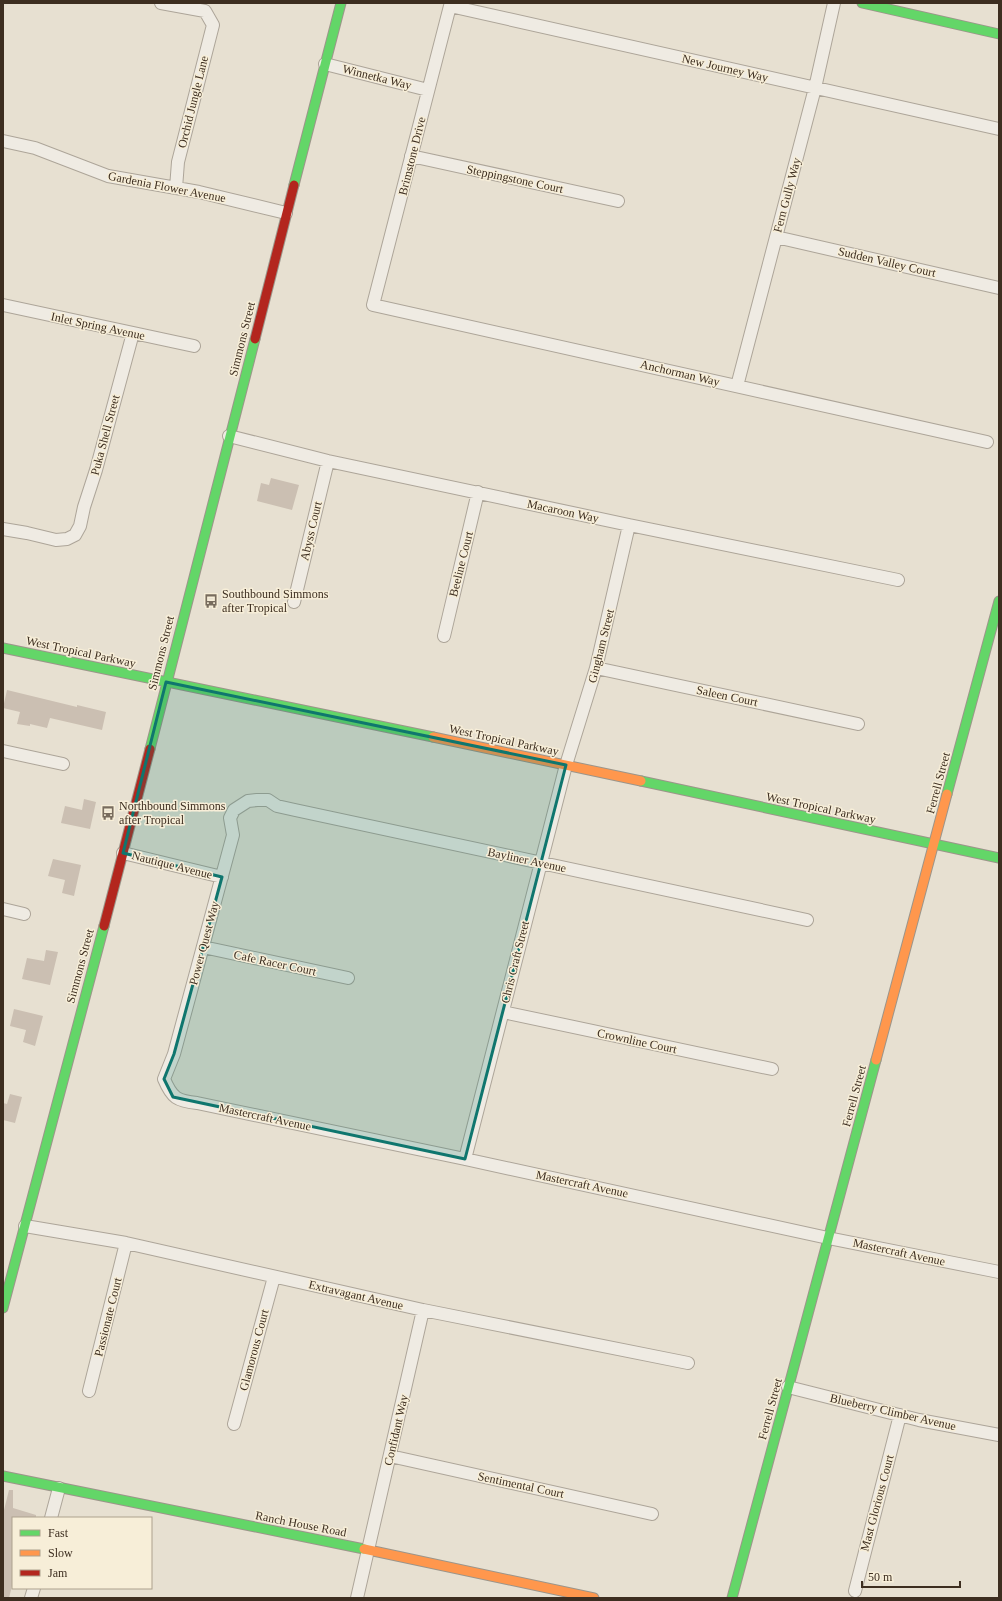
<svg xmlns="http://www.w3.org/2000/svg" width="1002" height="1601" font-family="Georgia,serif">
  <rect width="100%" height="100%" fill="#e7e0d1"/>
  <!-- building -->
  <path fill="#cbbfb2" d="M271,478L299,485L292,510L257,501L261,483L269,485Z
    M7,690L77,707V705L106,712L102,730L50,718L47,728L30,724V726L17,724L20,712L3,708Z
    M84,799L96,802L90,829L61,823L65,806L82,810Z
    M53,859L81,865L74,896L62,893L65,880L48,876Z
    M46,950L58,952L50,985L22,979L27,958L44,961Z
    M14,1009L43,1016L35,1046L23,1042L26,1030L10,1026Z
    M10,1094L22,1097L15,1123L3,1120V1103L7,1104Z
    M9,1490H13V1508L36,1515V1518H13V1582L9,1598H3V1514Z"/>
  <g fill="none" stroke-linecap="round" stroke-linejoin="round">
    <defs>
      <path id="street" d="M161,3L205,11L213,25L178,162L176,188
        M325,64L428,90
        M3,141L35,148L108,176L199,192L286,213
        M411,156L618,201
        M776,237L999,288
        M3,305L194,346
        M737,386L815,88L834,3
        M229,436L328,461L629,525L898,580
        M987,442L373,305L450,6L999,129
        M3,529L27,533L56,540L67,539L75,535L80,526L84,507L96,470L133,333
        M294,602L328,461
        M444,636L478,492
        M596,668L858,724
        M3,751L63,764
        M123,853L222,877
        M3,909L24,914
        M807,920L295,810L277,806L268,800H257L248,801L234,810L230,818L233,835L174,1054L164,1079C172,1098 177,1101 197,1103L465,1159L828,1238L999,1272
        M203,947L348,978
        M503,1012L772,1069
        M465,1159L566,765L596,668L629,525
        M25,1226L126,1243L423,1310L688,1363
        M788,1387L919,1420L999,1435
        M89,1391L126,1243
        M234,1424L274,1277
        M390,1456L652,1514
        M51,1518L59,1488
        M855,1591L900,1415
        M31,1598L34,1588
        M357,1598L423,1310"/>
      <path id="fast" d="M862,3L999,34
        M294,185L341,3
        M3,648L433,737
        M150,749L255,339
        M641,781L999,858
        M947,794L999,601
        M3,1308L104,926
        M3,1476L364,1549
        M732,1598L876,1060"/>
      <path id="slow" d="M433,737L641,781
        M876,1060L947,794
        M364,1549L594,1598"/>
      <path id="jam" d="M255,339L294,185
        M104,926L150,749"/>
    </defs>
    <!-- street casing -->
    <use href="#street" stroke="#ada599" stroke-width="14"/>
    <!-- fast casing -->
    <use href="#fast" stroke="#9c958a" stroke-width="11"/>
    <!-- slow casing -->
    <use href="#slow" stroke="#9c958a" stroke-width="11"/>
    <!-- jam casing -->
    <use href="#jam" stroke="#9c958a" stroke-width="11"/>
    <!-- street -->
    <use href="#street" stroke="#efebe3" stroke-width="12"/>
    <!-- fast -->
    <use href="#fast" stroke="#63d668" stroke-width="9"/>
    <!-- slow -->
    <use href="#slow" stroke="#ff974d" stroke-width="9"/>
    <!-- jam -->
    <use href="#jam" stroke="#b3261e" stroke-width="9"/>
  </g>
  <!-- marked area -->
  <path fill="#0f766e" fill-opacity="0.2" stroke="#0f766e" stroke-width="3" stroke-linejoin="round" d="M166,682L566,765L465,1159L173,1097L164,1079L174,1054L222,877L123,853Z"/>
  <!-- icons -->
  <defs>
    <symbol id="bus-bare" viewBox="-9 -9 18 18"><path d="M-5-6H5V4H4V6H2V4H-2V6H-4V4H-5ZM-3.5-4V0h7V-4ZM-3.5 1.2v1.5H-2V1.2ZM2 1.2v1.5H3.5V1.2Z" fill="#786c5e" stroke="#f7eed8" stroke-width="2.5" paint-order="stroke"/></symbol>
  </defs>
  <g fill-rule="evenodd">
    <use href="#bus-bare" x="201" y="591" width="20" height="20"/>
    <use href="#bus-bare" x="98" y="803" width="20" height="20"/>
  </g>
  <g text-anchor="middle" stroke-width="3" stroke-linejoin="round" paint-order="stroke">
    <!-- street labels -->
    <g font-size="12" fill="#3d2e20" stroke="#f7eed8">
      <text transform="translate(725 68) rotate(13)" y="4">New Journey Way</text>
      <text transform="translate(377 77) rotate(14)" y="4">Winnetka Way</text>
      <text transform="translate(193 102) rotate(-76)" y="4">Orchid Jungle Lane</text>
      <text transform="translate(412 156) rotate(-76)" y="4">Brimstone Drive</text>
      <text transform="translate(515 179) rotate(12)" y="4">Steppingstone Court</text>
      <text transform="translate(167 187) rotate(11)" y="4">Gardenia Flower Avenue</text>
      <text transform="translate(787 195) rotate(-75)" y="4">Fern Gully Way</text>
      <text transform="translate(887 262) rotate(13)" y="4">Sudden Valley Court</text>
      <text transform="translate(98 326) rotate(12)" y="4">Inlet Spring Avenue</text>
      <text transform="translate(242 339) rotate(-76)" y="4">Simmons Street</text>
      <text transform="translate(680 373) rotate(13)" y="4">Anchorman Way</text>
      <text transform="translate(105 435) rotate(-75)" y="4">Puka Shell Street</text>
      <text transform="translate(563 511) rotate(12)" y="4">Macaroon Way</text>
      <text transform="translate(311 531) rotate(-77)" y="4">Abyss Court</text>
      <text transform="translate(461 564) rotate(-76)" y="4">Beeline Court</text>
      <text transform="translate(601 646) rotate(-76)" y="4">Gingham Street</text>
      <text transform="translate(81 652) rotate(12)" y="4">West Tropical Parkway</text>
      <text transform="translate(161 653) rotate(-76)" y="4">Simmons Street</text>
      <text transform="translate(727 696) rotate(12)" y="4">Saleen Court</text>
      <text transform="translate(504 740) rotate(12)" y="4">West Tropical Parkway</text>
      <text transform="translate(938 783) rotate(-75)" y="4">Ferrell Street</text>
      <text transform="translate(821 808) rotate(12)" y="4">West Tropical Parkway</text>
      <text transform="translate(527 860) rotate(12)" y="4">Bayliner Avenue</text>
      <text transform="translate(172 865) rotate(14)" y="4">Nautique Avenue</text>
      <text transform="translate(204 943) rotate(-75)" y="4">Power Quest Way</text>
      <text transform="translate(515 962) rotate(-76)" y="4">Chris Craft Street</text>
      <text transform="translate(275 963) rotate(12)" y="4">Cafe Racer Court</text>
      <text transform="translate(80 966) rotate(-75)" y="4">Simmons Street</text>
      <text transform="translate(637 1041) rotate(12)" y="4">Crownline Court</text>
      <text transform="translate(854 1096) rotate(-75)" y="4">Ferrell Street</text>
      <text transform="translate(265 1117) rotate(12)" y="4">Mastercraft Avenue</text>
      <text transform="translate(582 1184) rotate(12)" y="4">Mastercraft Avenue</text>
      <text transform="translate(899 1252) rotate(12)" y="4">Mastercraft Avenue</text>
      <text transform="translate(356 1295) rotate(13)" y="4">Extravagant Avenue</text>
      <text transform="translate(108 1317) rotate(-76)" y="4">Passionate Court</text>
      <text transform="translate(254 1350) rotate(-75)" y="4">Glamorous Court</text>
      <text transform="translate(770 1409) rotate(-75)" y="4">Ferrell Street</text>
      <text transform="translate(893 1412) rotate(13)" y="4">Blueberry Climber Avenue</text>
      <text transform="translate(396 1430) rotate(-77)" y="4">Confidant Way</text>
      <text transform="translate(521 1485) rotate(12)" y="4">Sentimental Court</text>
      <text transform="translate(877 1503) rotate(-75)" y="4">Mast Glorious Court</text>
      <text transform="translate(301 1524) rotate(11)" y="4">Ranch House Road</text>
    </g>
    <!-- poi labels -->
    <g font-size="12" fill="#3d2e20" stroke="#f7eed8" text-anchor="start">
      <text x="222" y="598">Southbound Simmons<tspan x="222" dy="14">after Tropical</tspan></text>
      <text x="119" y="810">Northbound Simmons<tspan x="119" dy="14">after Tropical</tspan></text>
    </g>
  </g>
  <!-- border -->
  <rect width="1002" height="1601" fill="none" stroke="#3d2e20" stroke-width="8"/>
  <!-- legend -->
  <rect x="12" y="1517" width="140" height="72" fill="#f7eed8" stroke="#ada18e"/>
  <rect x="20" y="1530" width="20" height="6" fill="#63d668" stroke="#ada18e"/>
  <text x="48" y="1537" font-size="12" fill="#3d2e20">Fast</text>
  <rect x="20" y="1550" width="20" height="6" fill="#ff974d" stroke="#ada18e"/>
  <text x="48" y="1557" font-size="12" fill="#3d2e20">Slow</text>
  <rect x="20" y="1570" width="20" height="6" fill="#b3261e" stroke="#ada18e"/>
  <text x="48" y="1577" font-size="12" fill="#3d2e20">Jam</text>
  <!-- scale -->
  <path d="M862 1581v6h98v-6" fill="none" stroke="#3d2e20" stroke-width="2"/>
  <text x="868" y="1581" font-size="12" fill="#3d2e20" stroke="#f7eed8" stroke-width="3" paint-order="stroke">50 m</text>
</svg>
